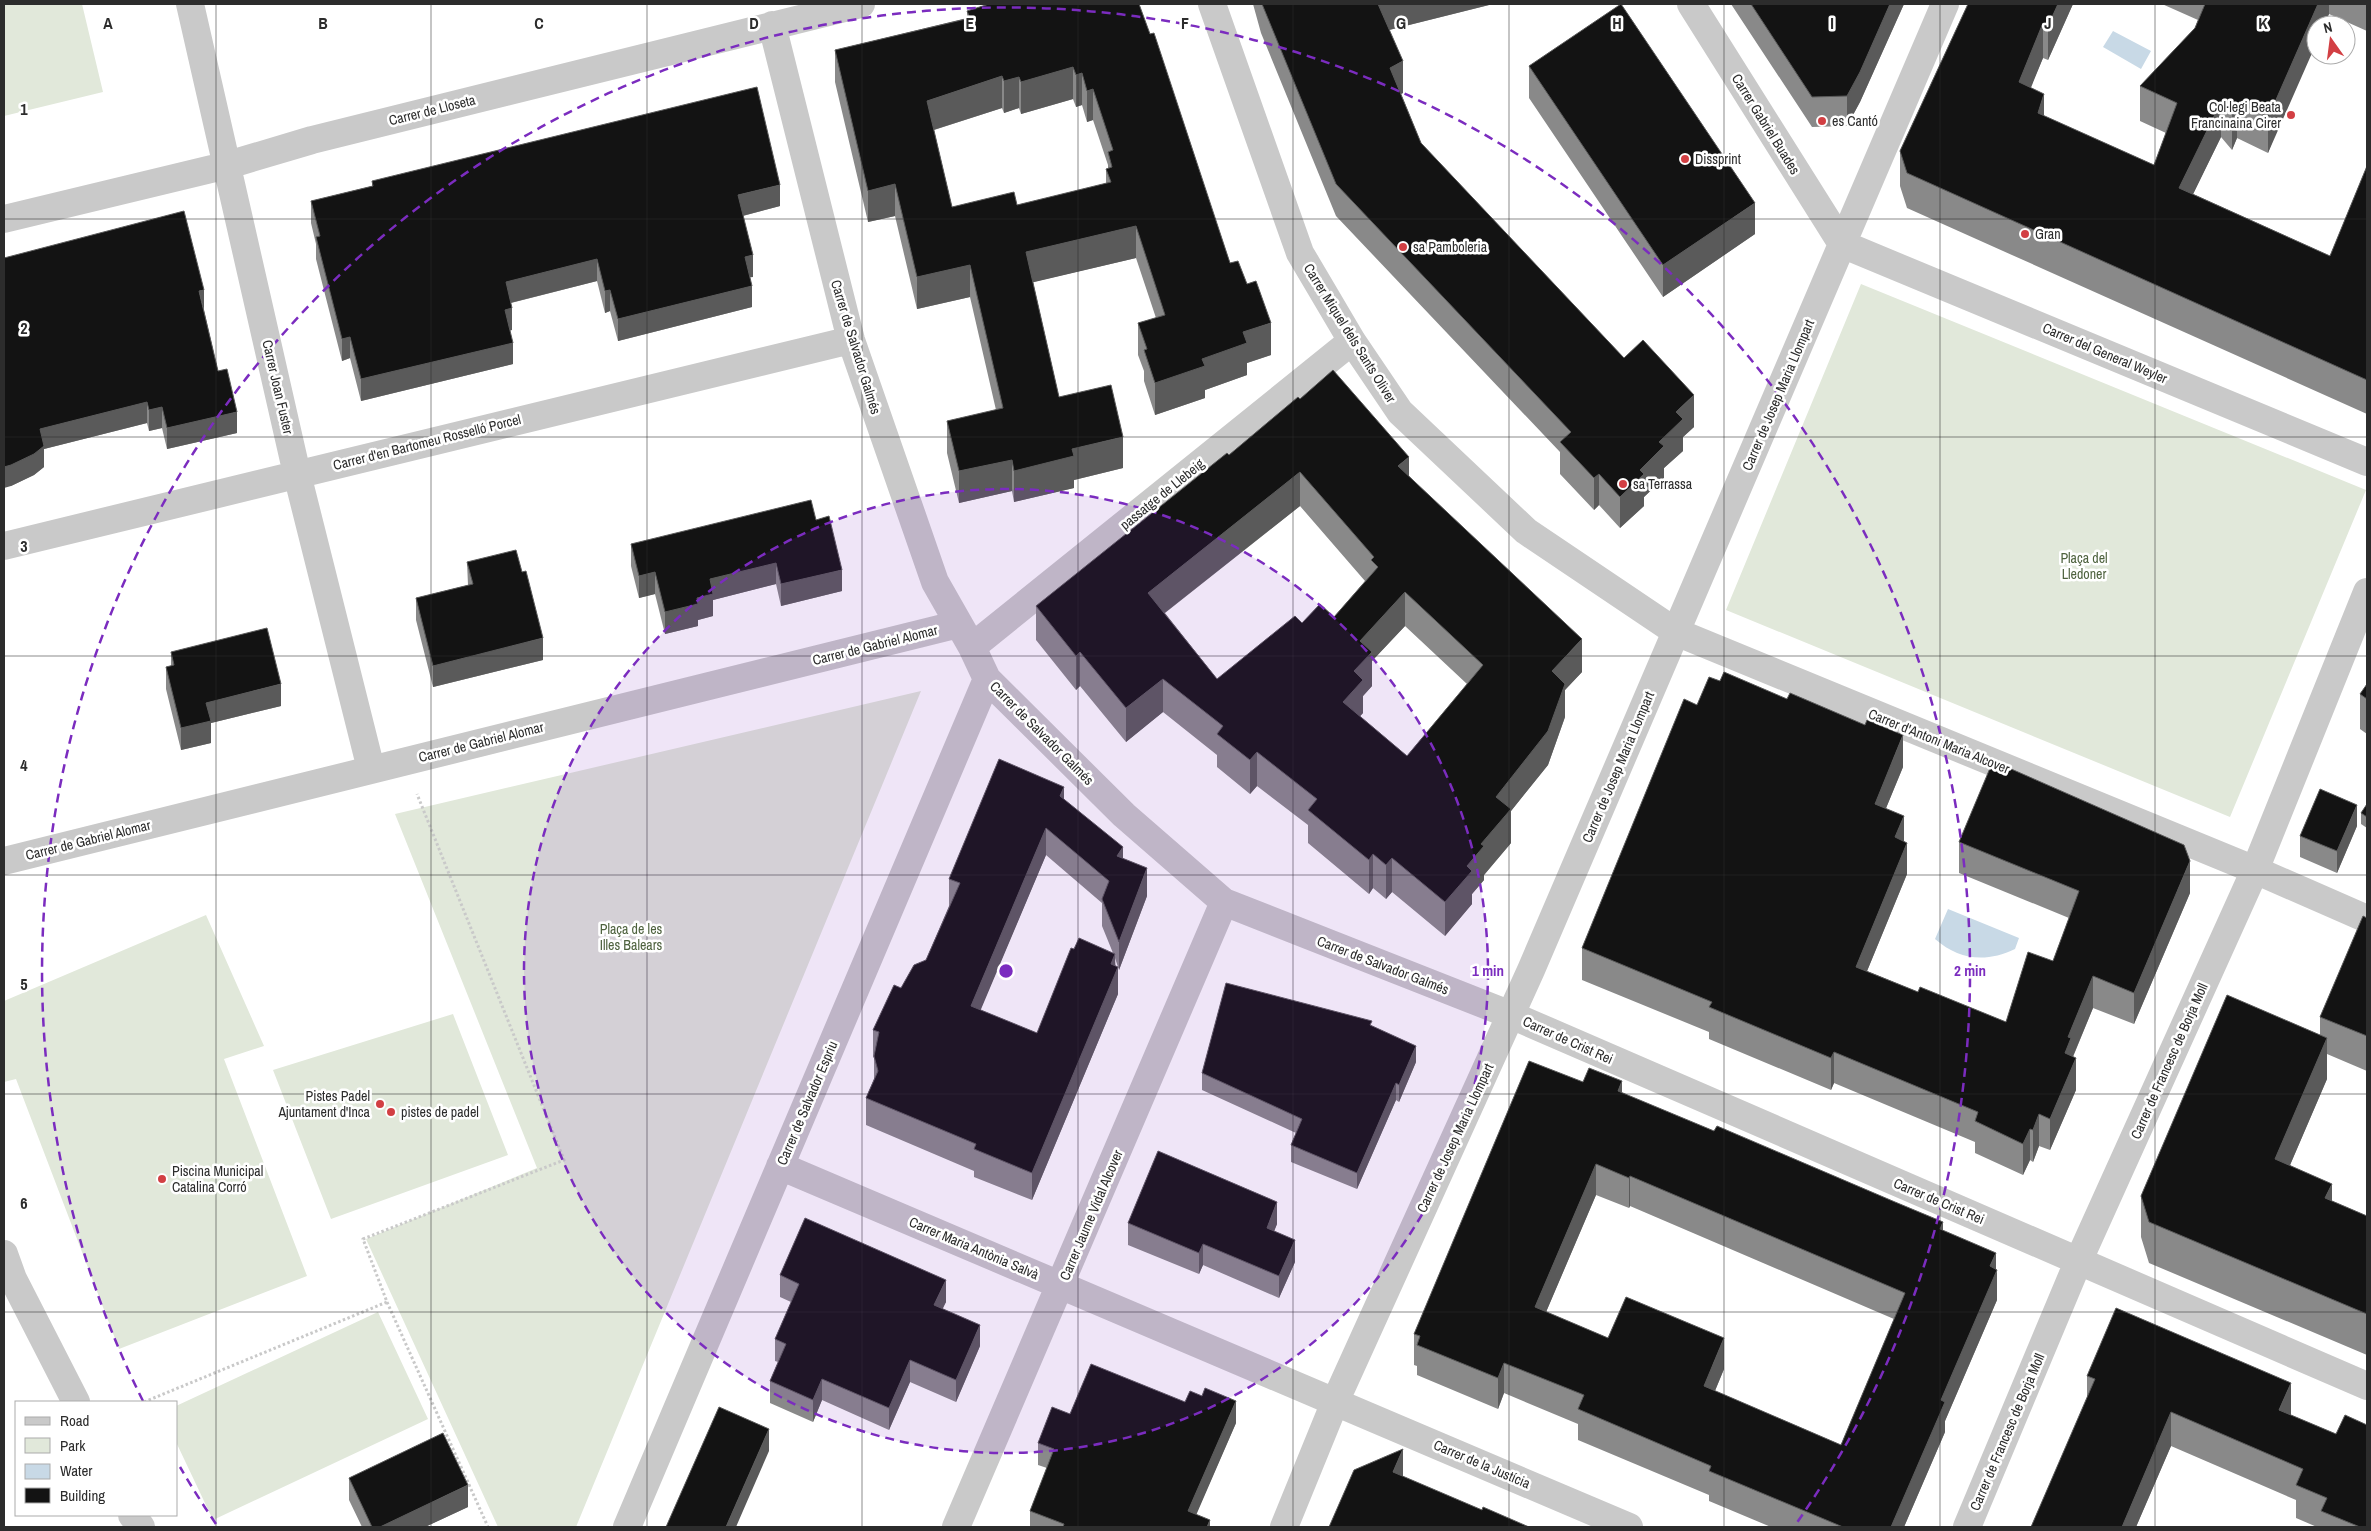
<svg xmlns="http://www.w3.org/2000/svg" width="2371" height="1531" font-family="'Archivo Narrow',sans-serif">
  <rect width="100%" height="100%" fill="#fff"/>
  <!-- green -->
  <path fill="#e1e8da" d="M4,4H82L103,92L4,116Z
    M1861,284L2366,490L2230,817L1726,610Z
    M921,691L576,1527H498L366,1239L537,1168L395,814Z
    M206,915L264,1046L224,1059L307,1276L119,1349L16,1079L4,1082V1001Z
    M453,1014L508,1155L331,1219L273,1070Z
    M378,1312L428,1419L213,1520L176,1442V1406Z"/>
  <!-- water -->
  <path fill="#c8d9e6" d="M2113,31L2151,51L2141,69L2103,47Z
    M1948,909L2019,938L2015,949C1986,963 1959,960 1935,939Z"/>
  <g fill="none" stroke-linecap="round" stroke-linejoin="round">
    <!-- path -->
    <path stroke="#c9c9c9" stroke-width="3" stroke-dasharray="2.5 2.5" stroke-linecap="butt" d="M387,1302L488,1527
      M144,1402L387,1302L363,1239L564,1160L417,794"/>
    <!-- minor -->
    <path stroke="#c9c9c9" stroke-width="28" d="M190,4L297,474L371,769
      M1212,4L1300,253L1352,341L1400,412L1526,531L1676,632L2255,870L2367,919
      M1691,4L1842,244L2367,462
      M772,25L851,340L935,582L972,647L987,679L1124,815L1224,902L1511,1015L2367,1386
      M4,219L228,165L312,140L861,4
      M4,546L851,340
      M972,647L1352,341
      M4,861L959,624
      M780,1166L1629,1527
      M4,1254L13,1279L76,1402
      M132,1515L141,1527
      M627,1527L987,679
      M956,1527L1224,902
      M1284,1527L1335,1402L1531,970L1945,4
      M1967,1527L2078,1262L2255,870L2367,592"/>
  </g>
  <!-- wall -->
  <path fill="#898989" fill-rule="evenodd" d="M1253,4H1493L1389,30L1403,93L1401,94L1421,143L1624,358L1694,427L1683,437V451L1664,468V478L1644,497V506L1620,528L1599,505L1594,510L1560,474V452L1336,216L1261,33Z
    M1731,4H1904L1860,102L1847,126L1812,127Z
    M1968,4H2073L2048,60L2043,58L2030,88L2044,116L2154,165L2166,133L2140,121V86L2195,28L2198,20L2162,4H2367V31L2329,14L2324,25H2316L2268,153L2237,138L2232,150L2221,137L2193,194L2330,256L2367,166V414L1907,208L1900,186V151Z
    M967,11L1150,34L1230,263L1271,355L1247,363V375L1205,390V398L1155,415L1144,381V371L1138,355V323L1156,318L1136,258L1033,282L1059,397L1123,468L1074,480V488L1014,502L1012,491L959,503L947,453V421L996,410L970,297L917,309L895,216L868,222L835,82V50L967,18ZM1073,99L1076,107L1082,105L1087,122L1093,120L1108,165V169H1106V184L1017,205L952,207L934,130L1002,108L1004,113L1019,108L1021,114Z
    M1529,66L1755,234L1663,297L1529,98Z
    M372,181L780,206L743,216L753,277H750L752,307L618,341L610,311L605,313L597,281L511,303L512,330H510L513,364L361,401L350,358L342,361L316,259V244L311,223V201L372,186Z
    M4,258L204,310L218,371L237,433L167,449L162,428L149,431L147,423L44,449V467L34,475L11,486Z
    M1300,399L1409,476L1582,672L1565,690V717L1548,765L1511,811V843L1484,875V880L1472,894V904L1445,936L1392,892L1386,899L1373,888L1369,894L1308,843V825L1257,786L1250,794L1217,767V755L1163,712L1126,742L1080,686L1076,690L1036,640V606ZM1300,506L1365,581L1334,617L1217,679L1165,613ZM1405,626L1467,684L1407,756L1360,716L1363,713V696L1372,686V661Z
    M816,520L842,591L781,606L776,584L713,600V616L698,620V626L665,634L655,594L639,598L631,566V544Z
    M467,562L543,660L433,687L416,620V598L468,585Z
    M171,652L281,706L211,723V743L181,750L166,689V667L171,666Z
    M1720,681L1903,767L1886,808L1904,841L1907,874L1867,971L1918,992L2006,1022L2053,961L2069,918L1959,873V842L2190,893L2134,1024L2093,1008L2073,1057L2076,1090L2050,1150L2039,1146L2033,1162L2030,1160L2023,1175L1975,1153V1142L1834,1083L1831,1090L1709,1039V1032L1582,980V948L1697,705Z
    M2367,684V734L2360,729V694Z
    M1064,799L1123,858L1147,896L1119,970L1115,958L1118,994L1032,1200L974,1177V1171L866,1125V1098L874,1079V1058L873,1057V1030L901,988L926,960L949,906V879ZM1046,855L1102,903V926L1113,953L1074,949L1037,1033L980,1010Z
    M2367,804V828L2361,824V813Z
    M2357,826L2337,873L2300,857V836Z
    M2367,918V1071L2327,1054V1079L2290,1165L2332,1201L2367,1216V1355L2149,1263L2141,1237V1196L2320,1035V1017Z
    M1372,1026L1416,1062L1399,1102L1396,1100L1357,1189L1291,1162V1145L1296,1133L1202,1090V1073Z
    M1583,1082L1622,1093L1943,1231L1996,1269L1997,1300L1945,1421V1432L1904,1527H1771L1709,1501V1495L1578,1440V1424L1504,1393L1498,1409L1417,1375V1366L1414,1365V1334ZM1596,1195L1629,1208L1630,1206L1894,1319L1841,1445L1715,1391L1724,1369L1608,1338L1546,1312Z
    M1128,1223L1277,1224L1274,1231L1295,1262L1279,1298L1203,1265L1199,1274L1128,1245Z
    M780,1275L946,1302L942,1308L980,1346L956,1402L910,1382L889,1430L822,1400L813,1422L770,1403V1381L778,1362L775,1361V1339L791,1302L780,1297Z
    M2087,1376L2291,1415L2336,1434L2367,1527H2317L2296,1518V1500L2171,1446L2136,1527H2031L2087,1399Z
    M1070,1414L1236,1423L1196,1514L1210,1527H1030V1511L1047,1468L1038,1465V1443Z
    M349,1478L468,1507L425,1527H362L349,1500Z"/>
  <!-- shaded-wall -->
  <path fill="#5a5a5a" d="M1377,4H1493L1377,33Z
    M1890,4H1904L1860,102L1847,126V96Z
    M2058,4H2073L2048,60V26Z
    M2318,4H2329V14L2324,25H2316V44L2268,153V118Z
    M2043,23V58L2019,117V82Z
    M1403,61V93L1390,99V68Z
    M1073,67V99L1021,114V82Z
    M1082,73V105L1076,107V75Z
    M1002,76V108L927,132V101Z
    M1019,77V108L1004,113V81Z
    M1093,89V120L1087,122V91Z
    M2044,94V129L2038,113Z
    M2221,102V137L2179,223V188Z
    M2237,103V138L2232,150V115Z
    M895,184V216L868,222V191Z
    M780,185V206L738,217V195Z
    M1755,203V234L1663,297V265Z
    M1136,226V258L1026,284V252Z
    M753,255V277L745,278V257Z
    M597,259V281L506,304V282Z
    M970,265V297L917,309V277Z
    M752,286V307L618,341V319Z
    M204,290V311L199,291Z
    M610,290V311L605,313V291Z
    M512,308V330L505,332V310Z
    M1271,323V355L1247,363V375L1205,390V398L1155,415V383L1202,359L1243,332Z
    M350,337V358L342,361V339Z
    M513,343V364L361,401V379Z
    M1694,395V427L1683,437V451L1664,468V478L1644,497V506L1620,528V497L1659,442L1676,412Z
    M147,402V423L44,449V467L34,475L11,486L4,488V467L40,429Z
    M162,407V428L149,431V410Z
    M237,412V433L167,449V428Z
    M1123,437V468L1074,480V488L1014,502V471L1072,449Z
    M1409,457V490L1398,466Z
    M1012,460V491L959,503V471Z
    M1300,472V506L1148,626V593Z
    M1599,474V505L1594,510V478Z
    M776,563V584L713,600V616L698,620V626L665,634V612L697,598L710,579Z
    M842,570V591L781,606V584Z
    M655,572V594L639,598V576Z
    M1405,592V626L1372,661V686L1363,696V713L1343,735V702L1354,671L1360,641Z
    M543,638V660L433,687V666Z
    M1582,639V672L1565,690V717L1548,765L1511,811V843L1484,875V880L1472,894V904L1445,936V902L1467,866L1496,797L1552,671Z
    M1080,652V686L1076,690V656Z
    M1163,679V712L1126,742V708Z
    M281,684V706L211,723V743L181,750V728L206,703Z
    M1903,735V767L1875,835V804Z
    M1257,752V786L1250,794V760Z
    M1064,787V814L1060,796Z
    M2357,805V826L2337,873V851Z
    M1904,816V847L1895,837Z
    M1046,828V855L971,1033V1006Z
    M1907,843V874L1856,998V967Z
    M1123,847V875L1117,856Z
    M1373,854V888L1369,894V860Z
    M1392,858V892L1386,899V865Z
    M2190,861V893L2134,1024V993Z
    M1147,868V896L1119,970V942Z
    M1115,954V974L1118,967V994L1032,1200V1173Z
    M2093,976V1008L2071,1061L2065,1053L2068,1037Z
    M2327,1038V1079L2275,1200V1159Z
    M1416,1046V1062L1399,1102V1085Z
    M1834,1052V1083L1831,1090V1058Z
    M2076,1058V1090L2050,1150V1119Z
    M1622,1081V1112L1618,1091Z
    M1396,1083V1100L1357,1189V1173Z
    M2039,1114V1146L2033,1162V1130Z
    M2030,1129V1160L2023,1175V1144Z
    M1596,1164V1195L1535,1338V1307Z
    M1630,1176V1206L1629,1208V1178Z
    M2332,1184V1224L2325,1198Z
    M1277,1202V1224L1267,1249V1228Z
    M1943,1222V1253L1940,1229Z
    M1295,1240V1262L1279,1298V1276Z
    M1203,1244V1265L1199,1274V1253Z
    M1996,1253V1273L1997,1270V1300L1945,1421V1432L1904,1527H1891L1941,1400L1990,1266Z
    M946,1280V1302L934,1327V1305Z
    M980,1325V1346L956,1402V1380Z
    M1724,1338V1369L1704,1417V1386Z
    M910,1360V1382L889,1430V1408Z
    M1504,1363V1393L1498,1409V1378Z
    M822,1379V1400L813,1422V1400Z
    M2291,1383V1416L2279,1410Z
    M1236,1401V1423L1191,1527L1188,1511Z
    M2171,1412V1446L2136,1527H2122Z
    M769,1429V1451L736,1527H726Z
    M1403,1449V1482L1393,1472Z
    M468,1485V1507L425,1527H380Z
    M1210,1520V1527H1207Z"/>
  <!-- building -->
  <path fill="#131313" stroke="#5a5a5a" fill-rule="evenodd" d="M989,4H1139L1150,34L1154,33L1230,263L1238,261L1247,284L1256,281L1271,323L1243,332L1247,343L1202,359L1205,366L1155,383L1144,350L1147,349L1138,323L1165,315L1136,226L1026,252L1059,397L1111,385L1123,437L1072,449L1074,456L1014,471L1012,460L959,471L947,421L1003,408L970,265L917,277L895,184L868,191L835,50L970,18L967,11ZM1073,67L1076,75L1082,73L1087,91L1093,89L1113,150L1108,152L1112,167L1106,169L1111,182L1017,205L1014,192L952,207L927,101L1002,76L1004,81L1019,77L1021,82Z
    M1262,4H1378L1403,61L1390,68L1421,143L1624,358L1643,340L1694,395L1676,412L1683,419L1659,442L1664,446L1640,470L1644,474L1620,497L1599,474L1594,478L1560,442L1571,432L1336,184Z
    M1621,4L1755,203L1663,265L1529,66Z
    M1751,4H1890L1860,72L1847,96L1812,97Z
    M1968,4H2058L2048,26L2043,23L2019,82L2044,94L2038,113L2154,165L2177,103L2140,86L2195,28L2205,4H2318L2268,118L2237,103L2232,115L2221,102L2179,188L2330,256L2367,166V380L1907,173L1900,151Z
    M757,87L780,185L738,195L753,255L745,257L752,286L618,319L610,290L605,291L597,259L506,282L512,308L505,310L513,343L361,379L350,337L342,339L316,237L320,236L311,201L373,186L372,181Z
    M184,211L204,290L199,291L218,371L227,369L237,412L167,428L162,407L149,410L147,402L40,429L44,446L34,454L11,465L4,467V258Z
    M1333,370L1409,457L1398,466L1582,639L1552,671L1565,684L1548,731L1496,797L1511,809L1481,844L1484,846L1467,866L1472,871L1445,902L1392,858L1386,865L1373,854L1369,860L1308,810L1317,799L1257,752L1250,760L1217,734L1223,726L1163,679L1126,708L1080,652L1076,656L1036,606L1227,453L1229,455L1298,397L1300,399ZM1300,472L1374,557L1371,560L1378,567L1334,617L1320,604L1302,623L1295,616L1217,679L1148,593ZM1405,592L1483,665L1407,756L1343,702L1363,680L1354,671L1372,652L1360,641Z
    M811,500L816,520L829,516L842,570L781,584L776,563L710,579L713,594L697,598L698,604L665,612L655,572L639,576L631,544Z
    M516,550L522,572L526,571L543,638L433,666L416,598L473,584L467,562Z
    M267,628L281,684L206,703L211,721L181,728L166,667L174,665L171,652Z
    M1724,672L1787,699L1790,693L1865,725L1867,720L1903,735L1875,804L1904,816L1895,837L1907,843L1856,967L1918,992L1920,987L2006,1022L2028,952L2053,961L2079,891L1959,842L1993,761L2184,845L2190,861L2134,993L2093,976L2068,1037L2071,1038L2065,1053L2076,1058L2050,1119L2039,1114L2033,1130L2030,1129L2023,1144L1975,1121L1978,1112L1834,1052L1831,1058L1709,1007L1712,1002L1582,948L1684,699L1697,705L1709,677L1720,681Z
    M2367,684V699L2360,694Z
    M999,759L1064,787L1060,796L1123,847L1117,856L1147,868L1119,942L1102,899L1109,881L1046,828L971,1006L1037,1033L1071,948L1074,949L1079,938L1115,954L1111,964L1118,967L1032,1173L974,1149L976,1144L866,1098L878,1071L874,1056L879,1032L873,1030L894,985L901,988L914,965L926,960L960,883L949,879Z
    M2320,789L2357,805L2337,851L2300,836Z
    M2367,804V817L2361,813Z
    M2363,916L2367,918V1036L2320,1017Z
    M1226,983L1372,1021L1370,1025L1416,1046L1399,1085L1396,1083L1357,1173L1291,1145L1302,1119L1202,1073Z
    M2227,995L2327,1038L2275,1159L2332,1184L2325,1198L2367,1216V1314L2149,1222L2141,1196Z
    M1529,1061L1583,1082L1589,1068L1622,1081L1618,1091L1714,1131L1717,1126L1895,1202L1943,1222L1940,1229L1996,1253L1990,1266L1997,1270L1941,1400L1945,1402L1891,1527H1843L1709,1471L1711,1466L1578,1409L1584,1395L1504,1363L1498,1378L1417,1345L1420,1336L1414,1334ZM1596,1164L1629,1178L1630,1176L1905,1293L1841,1445L1704,1386L1724,1338L1626,1297L1608,1338L1535,1307Z
    M1158,1151L1277,1202L1267,1228L1295,1240L1279,1276L1203,1244L1199,1253L1128,1223Z
    M805,1218L946,1280L934,1305L980,1325L956,1380L910,1360L889,1408L822,1379L813,1400L770,1381L786,1344L775,1339L799,1284L780,1275Z
    M2116,1308L2291,1383L2279,1410L2336,1434L2345,1415L2367,1425V1527H2360L2321,1511L2327,1498L2296,1485L2303,1469L2171,1412L2122,1527H2031L2095,1379L2087,1376Z
    M1091,1364L1185,1402L1190,1391L1202,1396L1205,1388L1236,1401L1188,1511L1210,1520L1207,1527H1063L1064,1524L1030,1511L1054,1449L1038,1443L1052,1407L1070,1414Z
    M719,1407L769,1429L726,1527H666Z
    M443,1433L468,1485L380,1527H372L349,1478Z
    M1403,1449L1393,1472L1482,1510L1483,1507L1529,1527H1329L1354,1470Z"/>
  <!-- grid -->
  <path fill="none" stroke="#2c2c2c" stroke-width="1" stroke-opacity="0.55" d="M216,4V1527M431,4V1527M647,4V1527M862,4V1527M1078,4V1527M1293,4V1527M1509,4V1527M1724,4V1527M1940,4V1527M2155,4V1527M4,219H2367M4,437H2367M4,656H2367M4,875H2367M4,1094H2367M4,1312H2367"/>
  <!-- distance rings -->
  <circle cx="1006" cy="971" r="482" fill="#7b2cbf" fill-opacity=".12"/>
  <g fill="none" stroke="#7b2cbf" stroke-width="2.5" stroke-dasharray="9 6">
    <circle cx="1006" cy="971" r="482"/>
    <path d="M216 1524A964 964 0 0 1 180 1467M143 1401A964 964 0 1 1 1796 1524"/>
  </g>
  <!-- markers -->
  <g fill="#d23f43" stroke="#fff" stroke-width="2">
    <circle cx="2291" cy="115" r="5"/>
    <circle cx="1822" cy="121" r="5"/>
    <circle cx="1685" cy="159" r="5"/>
    <circle cx="2025" cy="234" r="5"/>
    <circle cx="1403" cy="247" r="5"/>
    <circle cx="1623" cy="484" r="5"/>
    <circle cx="380" cy="1104" r="5"/>
    <circle cx="391" cy="1112" r="5"/>
    <circle cx="162" cy="1179" r="5"/>
  </g>
  <g text-anchor="middle" stroke-width="5" stroke-linejoin="round" paint-order="stroke">
    <!-- poi labels -->
    <g font-size="14" fill="#2c2c2c" stroke="#fff" text-anchor="start">
      <text x="2281" y="112" text-anchor="end">Col·legi Beata<tspan x="2281" dy="16">Francinaina Cirer</tspan></text>
      <text x="1832" y="126">es Cantó</text>
      <text x="1695" y="164">Dissprint</text>
      <text x="2035" y="239">Gran</text>
      <text x="1413" y="252">sa Pamboleria</text>
      <text x="1633" y="489">sa Terrassa</text>
      <text x="370" y="1101" text-anchor="end">Pistes Padel<tspan x="370" dy="16">Ajuntament d'Inca</tspan></text>
      <text x="401" y="1117">pistes de padel</text>
      <text x="172" y="1176">Piscina Municipal<tspan x="172" dy="16">Catalina Corró</tspan></text>
    </g>
    <!-- street labels -->
    <g font-size="14" fill="#2c2c2c" stroke="#fff">
      <text transform="translate(432 110) rotate(-14)" y="5">Carrer de Lloseta</text>
      <text transform="translate(1766 124) rotate(58)" y="5">Carrer Gabriel Buades</text>
      <text transform="translate(1350 333) rotate(58)" y="5">Carrer Miquel dels Sants Oliver</text>
      <text transform="translate(856 347) rotate(73)" y="5">Carrer de Salvador Galmés</text>
      <text transform="translate(2105 353) rotate(23)" y="5">Carrer del General Weyler</text>
      <text transform="translate(278 387) rotate(77)" y="5">Carrer Joan Fuster</text>
      <text transform="translate(1778 395) rotate(-67)" y="5">Carrer de Josep Maria Llompart</text>
      <text transform="translate(427 442) rotate(-14)" y="5">Carrer d'en Bartomeu Rosselló Porcel</text>
      <text transform="translate(1162 494) rotate(-39)" y="5">passatge de Llebeig</text>
      <text transform="translate(875 645) rotate(-14)" y="5">Carrer de Gabriel Alomar</text>
      <text transform="translate(1042 733) rotate(45)" y="5">Carrer de Salvador Galmés</text>
      <text transform="translate(1939 741) rotate(22)" y="5">Carrer d'Antoni Maria Alcover</text>
      <text transform="translate(481 742) rotate(-14)" y="5">Carrer de Gabriel Alomar</text>
      <text transform="translate(1618 767) rotate(-67)" y="5">Carrer de Josep Maria Llompart</text>
      <text transform="translate(88 840) rotate(-14)" y="5">Carrer de Gabriel Alomar</text>
      <text transform="translate(1383 965) rotate(21)" y="5">Carrer de Salvador Galmés</text>
      <text transform="translate(1568 1040) rotate(24)" y="5">Carrer de Crist Rei</text>
      <text transform="translate(2169 1061) rotate(-66)" y="5">Carrer de Francesc de Borja Moll</text>
      <text transform="translate(807 1103) rotate(-67)" y="5">Carrer de Salvador Espriu</text>
      <text transform="translate(1455 1138) rotate(-65)" y="5">Carrer de Josep Maria Llompart</text>
      <text transform="translate(1939 1201) rotate(23)" y="5">Carrer de Crist Rei</text>
      <text transform="translate(1091 1215) rotate(-67)" y="5">Carrer Jaume Vidal Alcover</text>
      <text transform="translate(974 1248) rotate(23)" y="5">Carrer Maria Antònia Salvà</text>
      <text transform="translate(2007 1432) rotate(-67)" y="5">Carrer de Francesc de Borja Moll</text>
      <text transform="translate(1482 1464) rotate(23)" y="5">Carrer de la Justícia</text>
    </g>
    <!-- park labels -->
    <g font-size="14" fill="#4e623e" stroke="#fff">
      <text x="2084" y="563">Plaça del<tspan x="2084" dy="16">Lledoner</tspan></text>
      <text x="631" y="934">Plaça de les<tspan x="631" dy="16">Illes Balears</tspan></text>
    </g>
  </g>
  <g font-size="16" text-anchor="middle" font-weight="bold" fill="#2c2c2c" stroke="#fff" stroke-width="5" stroke-linejoin="round" paint-order="stroke">
    <text x="108" y="29">A</text>
    <text x="323" y="29">B</text>
    <text x="539" y="29">C</text>
    <text x="754" y="29">D</text>
    <text x="970" y="29">E</text>
    <text x="1185" y="29">F</text>
    <text x="1401" y="29">G</text>
    <text x="1617" y="29">H</text>
    <text x="1832" y="29">I</text>
    <text x="2048" y="29">J</text>
    <text x="2263" y="29">K</text>
    <text x="24" y="115">1</text>
    <text x="24" y="334">2</text>
    <text x="24" y="552">3</text>
    <text x="24" y="771">4</text>
    <text x="24" y="990">5</text>
    <text x="24" y="1209">6</text>
  </g>
  <circle cx="1006" cy="971" r="8" fill="#7b2cbf" stroke="#fff" stroke-width="2.5"/>
  <g font-size="15" text-anchor="middle" font-weight="bold" fill="#7b2cbf" stroke="#fff" stroke-width="5" stroke-linejoin="round" paint-order="stroke">
    <text x="1488" y="976">1 min</text>
    <text x="1970" y="976">2 min</text>
  </g>
  <!-- border -->
  <rect width="2371" height="1531" fill="none" stroke="#2c2c2c" stroke-width="10"/>
  <!-- legend -->
  <rect x="15" y="1401" width="162" height="115" fill="#ffffff" stroke="#ababab"/>
  <rect x="25" y="1417" width="25" height="8" fill="#c9c9c9" stroke="#ababab"/>
  <text x="60" y="1426" font-size="15" fill="#2c2c2c">Road</text>
  <rect x="25" y="1438" width="25" height="15" fill="#e1e8da" stroke="#ababab"/>
  <text x="60" y="1451" font-size="15" fill="#2c2c2c">Park</text>
  <rect x="25" y="1464" width="25" height="15" fill="#c8d9e6" stroke="#ababab"/>
  <text x="60" y="1476" font-size="15" fill="#2c2c2c">Water</text>
  <rect x="25" y="1488" width="25" height="15" fill="#131313" stroke="#ababab"/>
  <text x="60" y="1501" font-size="15" fill="#2c2c2c">Building</text>
  <!-- north arrow -->
  <g transform="translate(2331 40) rotate(346)"><circle r="24" fill="#ffffff" stroke="#ababab"/>
  <path d="M0-4L9 19L0 12L-9 19Z" fill="#d23f43"/>
  <text y="-8" font-size="14" font-weight="bold" text-anchor="middle" fill="#2c2c2c">N</text>
  </g>
</svg>
